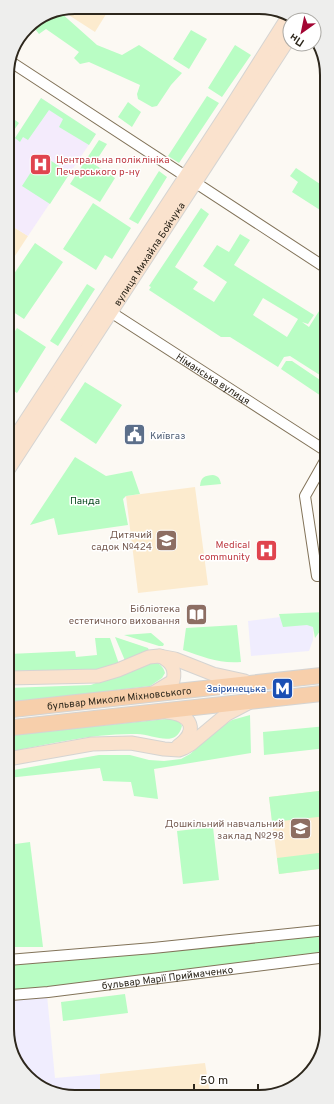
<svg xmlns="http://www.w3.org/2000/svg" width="334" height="1104" font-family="Overpass,sans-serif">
  <rect width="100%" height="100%" fill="#fcf9f3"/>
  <!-- commercial -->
  <path fill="#f0edfe" d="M314,613L313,640L309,651L251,656L248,621Z
    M47,995L55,1078L100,1074V1096H62L27,1077L14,1052L8,1005L14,999Z"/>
  <!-- built -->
  <path fill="#fcebce" d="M108,11L95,32L64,12Z
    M7,223L28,236L7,268Z
    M195,487L208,585L138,593L126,496Z
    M327,790V868L279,874L269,797Z
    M205,1063L210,1093L207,1096H100V1074Z"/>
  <!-- medical -->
  <path fill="#f4ebfc" d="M41,98L96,134L28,236L7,223V151Z"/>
  <!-- green -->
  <path fill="#b9fdc4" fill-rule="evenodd" d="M49,12H60L97,45L122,55L139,45L182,73L171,85L157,106L152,107L138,99L137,94L140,85L89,62L80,64L74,58L79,52L46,29L39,34L31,24Z
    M191,30L207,39L189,69L173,59Z
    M235,45L251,55L222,97L208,88Z
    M207,96L219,103L179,163L168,156Z
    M41,98L96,134L89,145L59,127L63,119L49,110L28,140L23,137L20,142L15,138Z
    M128,102L141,112L132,127L118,117Z
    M7,114L19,123L7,140Z
    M99,140L107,144L94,164L115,178L100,202L70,184Z
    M42,155L70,173L50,204L22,186Z
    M296,168L326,188V203L325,202L320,210L292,192L298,182L290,176Z
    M159,171L167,177L138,224L129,219Z
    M93,203L131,228L112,259L105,255L96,270L63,249Z
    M201,208L209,214L175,267L198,282L193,289L214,302L227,282L203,266L217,245L229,252L240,234L250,240L234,265L314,315L308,324L302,322L309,327L326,300V315L323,320L326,325V379L290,356L284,357L278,367L230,337H221L149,290L151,287L149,286ZM263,298L298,319L287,337L253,315Z
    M35,243L63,262L24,319L7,308V284Z
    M87,284L95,289L58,346L50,341Z
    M17,328L46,347L17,393L8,387L7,343Z
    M286,361H292L326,384V398H324L281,369Z
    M85,382L122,405L96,444L60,420Z
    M75,457L106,476L132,471L140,494L126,496L123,499L128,525L58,535L54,518L30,525Z
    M213,475C219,476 220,479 221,484L200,486C201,476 205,476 213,475Z
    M326,612V623L315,638L313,627L307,625L283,627L279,614Z
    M237,625L241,662C220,664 203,657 183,650L186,628Z
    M151,633L164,644L163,646H159L124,635Z
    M115,637L148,648L150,653L126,663Z
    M95,638H110L119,664L105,669L12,671L9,654L75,651L76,657L97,655Z
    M153,661C160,664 163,666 165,673L162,678L150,686L8,703V688L91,685L145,663Z
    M250,715L251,753L154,769L158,799L134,796L131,782L103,781L100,768L8,778V771L99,755H130L149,760L164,761L181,759L190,754L221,727L232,720Z
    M176,718L179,721L182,726C176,749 153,734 137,734C93,733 50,744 8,752V735Z
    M327,726V748L264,755L263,732Z
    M327,790V816L272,822L269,797Z
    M213,827L219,880L183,884L177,831Z
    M30,842L43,947H15L8,891V845Z
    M327,852V868L279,874L277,858Z
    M327,930V957L11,995L8,960Z
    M125,994L128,1013L63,1021L61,1002Z"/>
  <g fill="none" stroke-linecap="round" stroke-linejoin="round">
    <defs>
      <g id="minor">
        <path d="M11,62L326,268"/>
        <path id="s1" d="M106,309L326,451"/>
        <path d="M326,459L305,496L317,576L326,575"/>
        <path d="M8,960L153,948L327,930"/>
        <path id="s2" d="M8,997L11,995L48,992L327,957"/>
      </g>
      <g id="major">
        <path d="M8,448L231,107L288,17"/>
        <path id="s3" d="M8,470L290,37"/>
        <path d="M8,678L98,676L118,670L149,657L159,656L175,659L213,674L245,681"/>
        <path d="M153,693L173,681C176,669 172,662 160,656"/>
        <path d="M167,712C192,714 199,731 178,746"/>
        <path d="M8,759L92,744L131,743L164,749L179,750L184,748L191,744L227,714L248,703"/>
      </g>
      <g id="highway">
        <path id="s4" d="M8,710L326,675"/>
        <path d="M8,728L326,693"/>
      </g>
    </defs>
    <!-- minor casing -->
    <use href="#minor" stroke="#827359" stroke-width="12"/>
    <!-- major casing -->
    <use href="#major" stroke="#d5d4d2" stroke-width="15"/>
    <!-- highway casing -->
    <use href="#highway" stroke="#d5d4d2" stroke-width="17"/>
    <!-- minor -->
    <use href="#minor" stroke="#fff" stroke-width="10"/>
    <!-- major -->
    <use href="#major" stroke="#fae2cd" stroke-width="13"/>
    <!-- highway -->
    <use href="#highway" stroke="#f7cfab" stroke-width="15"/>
  </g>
  <!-- icons -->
  <defs>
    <symbol id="hospital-square" viewBox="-11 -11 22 22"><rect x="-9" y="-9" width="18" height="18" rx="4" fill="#e0444e" stroke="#fff"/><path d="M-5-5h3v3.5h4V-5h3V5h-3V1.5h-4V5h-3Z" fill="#fff"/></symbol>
    <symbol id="civic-square" viewBox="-11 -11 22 22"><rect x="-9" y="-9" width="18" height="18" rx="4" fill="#5c6f8a" stroke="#fff"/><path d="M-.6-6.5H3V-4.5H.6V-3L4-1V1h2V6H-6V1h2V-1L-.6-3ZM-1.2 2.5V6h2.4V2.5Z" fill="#fff"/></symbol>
    <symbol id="school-square" viewBox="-11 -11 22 22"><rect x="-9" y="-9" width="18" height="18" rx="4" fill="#8d6e63" stroke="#fff"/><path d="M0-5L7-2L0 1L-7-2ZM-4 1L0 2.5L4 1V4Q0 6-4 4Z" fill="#fff"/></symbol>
    <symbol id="library-square" viewBox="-11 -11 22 22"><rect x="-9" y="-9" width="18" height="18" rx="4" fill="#8d6e63" stroke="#fff"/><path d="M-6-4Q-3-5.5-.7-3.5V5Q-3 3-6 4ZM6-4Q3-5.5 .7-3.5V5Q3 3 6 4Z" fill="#fff"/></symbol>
    <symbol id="metro-square" viewBox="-11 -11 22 22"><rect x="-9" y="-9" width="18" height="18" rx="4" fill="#1a4fb4" stroke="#fff"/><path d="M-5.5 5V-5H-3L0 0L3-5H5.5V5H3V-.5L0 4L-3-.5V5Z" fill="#fff"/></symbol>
  </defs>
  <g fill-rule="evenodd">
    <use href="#hospital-square" x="28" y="152" width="25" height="25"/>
    <use href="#civic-square" x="122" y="422" width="25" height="25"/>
    <use href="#school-square" x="154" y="528" width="25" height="25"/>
    <use href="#hospital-square" x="254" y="538" width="25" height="25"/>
    <use href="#library-square" x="184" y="602" width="25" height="25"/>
    <use href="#metro-square" x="270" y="676" width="25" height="25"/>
    <use href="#school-square" x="288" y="816" width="25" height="25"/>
  </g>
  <g text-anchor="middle" stroke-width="3" stroke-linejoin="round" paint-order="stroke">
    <!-- health labels -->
    <g font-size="10" fill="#be3a42" stroke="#fff" text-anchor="start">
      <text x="56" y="163">Центральна поліклініка<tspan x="56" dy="12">Печерського р-ну</tspan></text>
      <text x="250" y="548" text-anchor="end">Medical<tspan x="250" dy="12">community</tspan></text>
    </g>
    <!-- street labels -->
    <g font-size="10" fill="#2d271c" stroke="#fff">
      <text dy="4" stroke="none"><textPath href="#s3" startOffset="258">вулиця Михайла Бойчука</textPath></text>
      <text dy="4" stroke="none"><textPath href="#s1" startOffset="128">Німанська вулиця</textPath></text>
      <text dy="4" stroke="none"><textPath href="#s4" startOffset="112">бульвар Миколи Міхновського</textPath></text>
      <text dy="4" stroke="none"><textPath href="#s2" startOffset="161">бульвар Марії Приймаченко</textPath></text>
    </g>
    <!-- service labels -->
    <g font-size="10" fill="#4e5e75" stroke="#fff" text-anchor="start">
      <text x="150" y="439">Київгаз</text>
    </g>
    <!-- park labels -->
    <g font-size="10" fill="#04471b" stroke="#fff">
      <text x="85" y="504">Панда</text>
    </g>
    <!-- education labels -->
    <g font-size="10" fill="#785e54" stroke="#fff" text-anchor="end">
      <text x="152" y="538">Дитячий<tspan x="152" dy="12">садок №424</tspan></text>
      <text x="180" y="612">Бібліотека<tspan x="180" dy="12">естетичного виховання</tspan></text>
      <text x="284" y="827">Дошкільний навчальний<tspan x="284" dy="12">заклад №298</tspan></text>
    </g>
    <!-- transit labels -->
    <g font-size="10" fill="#164399" stroke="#fff" text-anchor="end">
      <text x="266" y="692">Звіринецька</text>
    </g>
  </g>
  <!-- crop -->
  <path d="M0 0H334V1104H0ZM75 14H259A61 61 0 0 1 320 75V1029A61 61 0 0 1 259 1090H75A61 61 0 0 1 14 1029V75A61 61 0 0 1 75 14Z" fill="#eeeeed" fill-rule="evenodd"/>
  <path fill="none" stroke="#2d271c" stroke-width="2" d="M75 14H259A61 61 0 0 1 320 75V1029A61 61 0 0 1 259 1090H75A61 61 0 0 1 14 1029V75A61 61 0 0 1 75 14Z"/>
  <!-- north arrow -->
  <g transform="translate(302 32) rotate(213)"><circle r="19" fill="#ffffff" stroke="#aba9a4"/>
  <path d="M0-3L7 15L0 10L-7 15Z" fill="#a30533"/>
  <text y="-6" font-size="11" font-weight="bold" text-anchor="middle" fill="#2d271c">Пн</text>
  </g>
  <!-- scale -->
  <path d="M194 1084v6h64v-6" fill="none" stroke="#2d271c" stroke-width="2"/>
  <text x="200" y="1084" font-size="12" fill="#2d271c" stroke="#ffffff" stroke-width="3" paint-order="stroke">50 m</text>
</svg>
